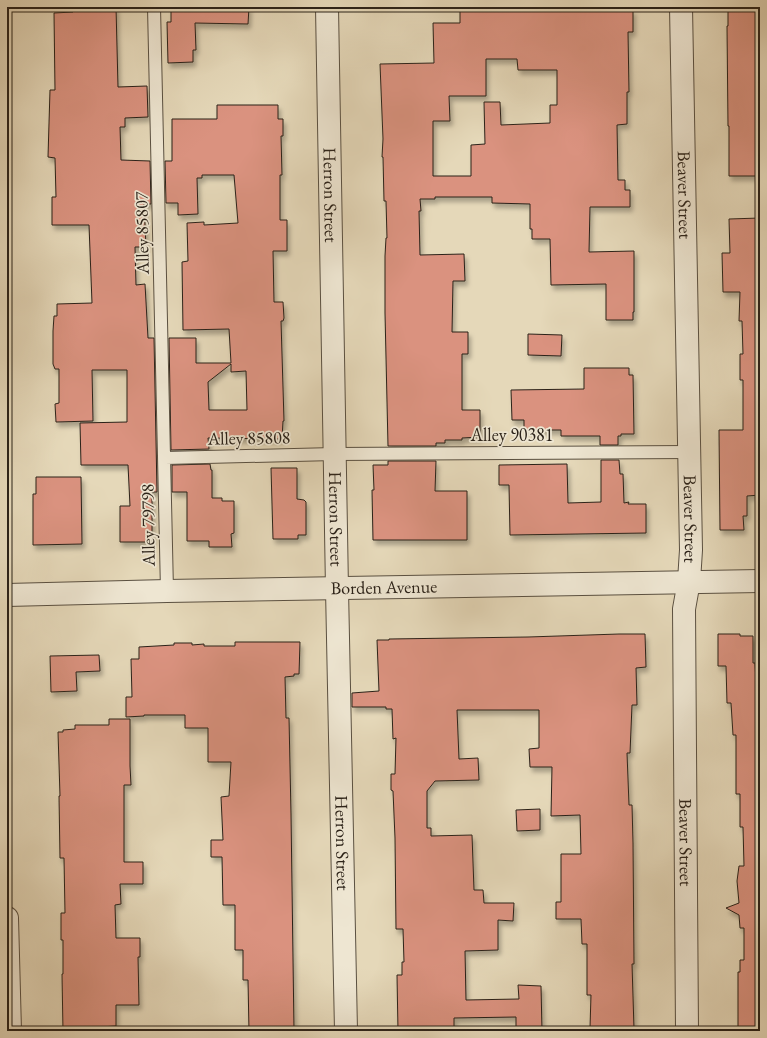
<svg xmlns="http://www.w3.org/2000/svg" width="767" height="1038" font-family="'EB Garamond',serif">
  <defs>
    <filter id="shadow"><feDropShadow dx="2.5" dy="4.5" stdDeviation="2" flood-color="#0004"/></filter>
  </defs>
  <rect width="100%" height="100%" fill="#e5d8b9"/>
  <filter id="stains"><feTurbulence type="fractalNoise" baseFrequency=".005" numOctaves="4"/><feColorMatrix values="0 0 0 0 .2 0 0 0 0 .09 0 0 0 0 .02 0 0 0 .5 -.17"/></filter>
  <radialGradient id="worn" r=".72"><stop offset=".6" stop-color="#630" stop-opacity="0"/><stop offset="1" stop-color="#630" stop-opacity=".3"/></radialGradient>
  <!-- building -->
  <path fill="#da927f" stroke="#2b2219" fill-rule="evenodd" filter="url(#shadow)" d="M73,7H116L118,87L147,86L148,117L125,118V127H120L121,160L150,161L151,204H144L146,247H135L136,285L145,284L148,338H154L157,492H152V542H120V506H130L128,465H81L80,423L127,422V370H92L93,421L56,422L55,404L59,403V369H55L53,364V331L54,316H57V304L92,303L89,225H52V197H56L55,158L48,157L50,90H55L54,13L73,12Z
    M171,7H249L248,24L195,23L196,50H193V62L168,63L167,22H171Z
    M460,7L502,9V11H563V7H627V10H633V32H628L629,92H627V124L617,125L618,180H625V190H630V207H590L589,252L634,251V312H633V320H606V284L551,285L550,239H532V229H530V204L492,203V197H435V199H420L421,211H419L420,255L464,254L465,281H453L452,332H468V354H462V410H480V437L462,438V440H445V443H436V446H388L385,313V256L386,238H387L386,201H384L383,157H382L383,139L380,64L434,63L433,23H460ZM486,59H517L518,70H557V105H550V123L501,125L500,102H484L485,144L471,145V176H433V121H450L449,96H486Z
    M742,7H760V176H729V126H728L727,26H728V9L742,8Z
    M217,105H278V119H283V136H281L282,175H280V220H287V251H273L274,302H283L284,318L283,321H281L284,421H283L282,439L208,438L209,449L171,450L169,338H196V363H231L229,329L183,330L182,262L188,261L187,223L204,222V225L238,223L234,175H202V178H197L198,214L178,215V203H166L165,161H172V119H217ZM231,364V372L246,371L247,410H209L208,382Z
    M760,218V495L747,496V516H743L744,530H720L719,430H743V380H740V354H743L742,321H739L740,292H723L722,253H730L729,219Z
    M528,334L562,335L561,356L528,355Z
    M584,368H629V375H633L634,434H621V436H618V445H600V436H561V430H524V420H512L511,390L584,389Z
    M601,460H619L620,474H623L624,503L629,502L628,504H646V533L510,535L509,485H499V465L567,464L568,503L601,502Z
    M388,461H436L435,491H467V540H373L372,490H374L373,465H388Z
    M210,464L211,470H212V498H222V501H234V533L231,534L232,547H209V541H187V492H172V465Z
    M271,468H297V499L304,500L306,502V535H298V539H273Z
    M36,477H81L82,544L33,545V494H36Z
    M619,634H645L646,667L636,668L637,705H632L630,753H627L629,805H632L633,843L634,964H632L634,1029H630V1031H600L601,1028H590L591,995H587V944H582L581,919H556V902H561V854H581L580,815L551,816L552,767H530L529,749L539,748V710H457L459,759L478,758L479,780L435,781L427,791V828H431V836L472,835L474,890H483L484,903H514L513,921L498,920V950L465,951L466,1000L519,999L518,985L541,986L542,1031H516V1017L454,1018V1031H398L397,975H402V962H404L403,929H396L395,838L393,791L391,790V774H395L396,738L393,739L392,709H386V707H352V693L379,691L377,640H389V639L528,637Z
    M718,634H740V636H753V663H755L756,682H760V1031H738V972H740V960H744V928H740L739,915L726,908L739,903L737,881L739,866H744L743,827H740V794H736V735H733L731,703H727L726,666H718Z
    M235,642H300L299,674H294V676L285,677L286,718H289L291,814L294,1031H249L248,980H243V950H235V905H223L222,857H211V840H223L221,797L229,796L231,762H208V728H185V715H144V716L126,717V697H132L131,659H139V647L174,645V643H192V645L204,644V646H235Z
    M99,655L100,671L76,672L77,691L51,692L50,656Z
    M109,719H130V766L131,785H124V862H143V884H120L121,904L115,905L116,938H140V957H138L139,1005H116V1026L99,1027L100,1031H63L62,974H63V940H61V913H65L64,858H60L59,796H60L58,732H63V730L75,729V725H109Z
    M540,809V830L517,831L516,810Z"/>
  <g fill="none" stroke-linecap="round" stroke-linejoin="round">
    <defs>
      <path id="service" d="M154,7L167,591
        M165,458L334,454L690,452"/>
      <g id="minor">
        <path id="s1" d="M327,7L337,589L346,1031"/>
        <path id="s2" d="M681,7L691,550L689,581L684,609L687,1031"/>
      </g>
      <g id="tertiary">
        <path id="s3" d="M7,595L167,591L760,581"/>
        <path d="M7,918L10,1031"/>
      </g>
    </defs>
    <!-- service casing -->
    <use href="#service" stroke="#5a5041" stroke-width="14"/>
    <!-- minor casing -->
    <use href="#minor" stroke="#5a5041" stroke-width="24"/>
    <!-- tertiary casing -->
    <use href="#tertiary" stroke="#5a5041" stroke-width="24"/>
    <!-- service -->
    <use href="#service" stroke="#eee6d2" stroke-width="12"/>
    <!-- minor -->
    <use href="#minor" stroke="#eee6d2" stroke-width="22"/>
    <!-- tertiary -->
    <use href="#tertiary" stroke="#eee6d2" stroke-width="22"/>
  </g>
  <g text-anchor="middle" stroke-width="3.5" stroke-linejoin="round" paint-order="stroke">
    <!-- street labels -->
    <g font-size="18" fill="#2b2219" stroke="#eee6d2">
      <text dy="6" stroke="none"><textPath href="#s1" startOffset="188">Herron Street</textPath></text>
      <text dy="6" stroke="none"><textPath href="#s2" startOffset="188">Beaver Street</textPath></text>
      <text transform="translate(142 233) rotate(-91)" y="6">Alley 85807</text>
      <text x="512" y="441">Alley 90381</text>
      <text transform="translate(249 438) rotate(-1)" y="6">Alley 85808</text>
      <text dy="6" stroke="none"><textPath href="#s1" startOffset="512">Herron Street</textPath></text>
      <text dy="6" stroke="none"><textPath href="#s2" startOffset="512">Beaver Street</textPath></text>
      <text transform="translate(148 525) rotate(-91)" y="6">Alley 79798</text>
      <text dy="6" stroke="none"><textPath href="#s3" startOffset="377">Borden Avenue</textPath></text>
      <text dy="6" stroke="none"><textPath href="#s1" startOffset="836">Herron Street</textPath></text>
      <text dy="6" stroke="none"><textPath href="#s2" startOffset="836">Beaver Street</textPath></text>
    </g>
  </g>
  <!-- margin -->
  <rect width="767" height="1038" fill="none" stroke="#e5d8b9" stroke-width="24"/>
  <rect x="8" y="8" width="751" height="1022" fill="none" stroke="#2b2219" stroke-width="2"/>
  <rect x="12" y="12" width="743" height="1014" fill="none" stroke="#2b2219"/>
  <rect width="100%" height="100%" filter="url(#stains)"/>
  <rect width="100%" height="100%" fill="url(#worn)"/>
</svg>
